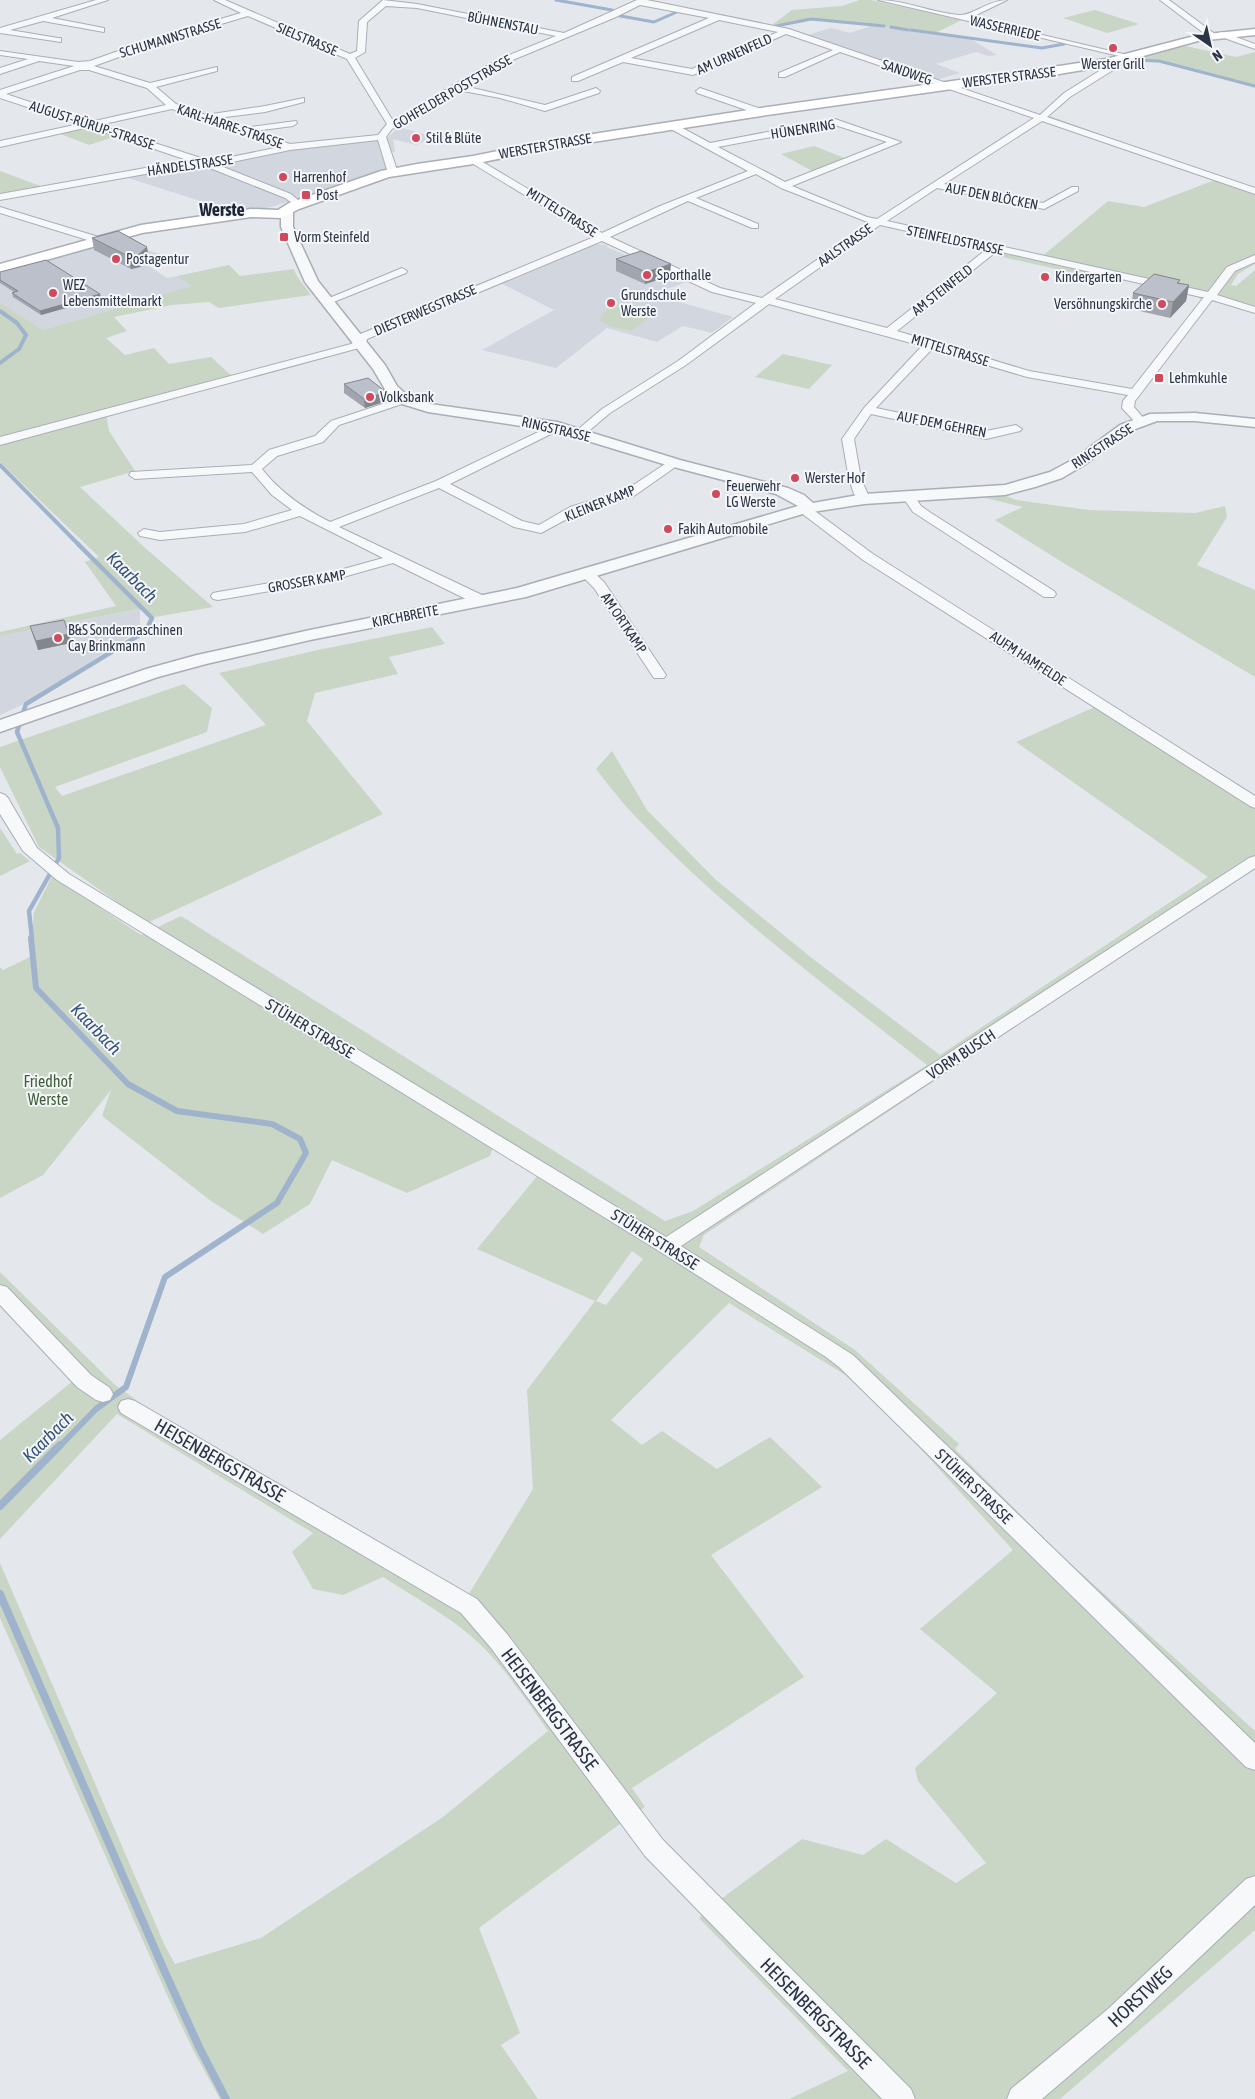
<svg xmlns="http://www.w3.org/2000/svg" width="1255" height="2099" font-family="'Asap Condensed',sans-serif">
  <rect width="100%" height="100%" fill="#e4e7ec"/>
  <!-- built -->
  <path fill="#d2d6de" d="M874,25L972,40L997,55L988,56L976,52L936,64L960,73L936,80L804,36L831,28L850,33Z
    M399,127L435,137L416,145L393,139L395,152L386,153L391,172L250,213L241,214L122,176L291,148L388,137Z
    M112,240L160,254L147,265L167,278L177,276L193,286L43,330L0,302V273L58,258Z
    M595,244L608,245L607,247L687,282L664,290L670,293L661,297L733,317L712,333L683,326L657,342L607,328L556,368L482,350L554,310L500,283Z
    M140,609V630L24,704L0,715V636Z"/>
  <!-- green -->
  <path fill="#c9d6c5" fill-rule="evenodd" d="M860,0H871L962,20L933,34L862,23L812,20L778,26L772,25L792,10L842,6Z
    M1095,10L1139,24L1107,33L1063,18Z
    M1181,45L1236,57L1255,52V88C1222,79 1151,51 1121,66L1116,63Z
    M1050,116L1255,190V264L1238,274L1231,285L1236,286L1255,270V309L1221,299H1201L1194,295L1104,276L1101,279L998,256L996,250L1039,259L1108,201L1144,207L1215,180L1045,121Z
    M90,127L117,136L89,145L58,133Z
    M814,146L847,159L814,172L781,154Z
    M0,171L43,187L0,195Z
    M229,265L240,276L294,269C297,279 305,286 311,295L219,308L209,302L172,305L114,317L127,331L106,338L125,355L154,348L169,364L211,357L232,376L106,414L109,431L135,471L80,487L143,546L213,607L155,617L139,609L0,636V632L116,606L85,562L99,557L0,462V302L43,330L192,286L177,276Z
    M612,305L650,317L631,331L611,326L600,321L601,316Z
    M783,354L832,365L809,389L755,377Z
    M1006,496L1016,500L1089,510L1158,512L1195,513L1225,506L1227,517L1197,565L1255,590V677L1070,567L995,520L1023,507L985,498Z
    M432,627L445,644L389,657L398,674L315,693L307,721L383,814L147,923L39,847L0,767V747L184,684L212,708L207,732L55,787L62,796L266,725L219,673L318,650Z
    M1097,706L1255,808V866L704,1235L699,1247L855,1350L959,1444L955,1449L1058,1552L1255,1731V1930L1060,2099H789L848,2071L699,1918L725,1896L802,1839L863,1855L886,1839L956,1883L986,1863L918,1781L915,1768L997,1693L920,1629L1013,1550L908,1435L847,1376L729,1303L611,1420L642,1445L662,1431L717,1469L770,1437L822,1487L711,1555L804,1677L632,1788L645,1807L613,1829L479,1928L520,2033L501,2045L538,2099H220L193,2050L168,1997L0,1618V1563L165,1946L175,1964L261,1938L443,1817L548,1731C528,1702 508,1673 484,1648C455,1619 417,1599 383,1577L343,1595L313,1589L292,1552L313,1533L117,1414L0,1539V1440L74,1380L0,1302V1272L114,1384L143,1405L467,1597L533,1489L527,1390L595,1301L477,1249L538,1175L493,1148L490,1156L407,1193L332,1160L310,1204L263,1234L211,1201L102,1116L111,1090L43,1175L0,1198V967L3,970L30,957L34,912L52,876L141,935L181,916L665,1221L693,1211L927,1065C826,986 723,909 635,816C621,802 609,785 596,769L612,751L647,810L716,880L813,959L940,1055L1208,877L1016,742ZM632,1251L643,1259L606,1305L596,1301Z
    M0,828L17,854L20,853L30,861L0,876Z"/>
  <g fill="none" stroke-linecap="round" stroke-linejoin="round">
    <!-- stream-far4 -->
    <path stroke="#9fb4cc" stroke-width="3" d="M556,0L612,10
      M615,15L654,22L679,11
      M776,26L811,19L884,26
      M891,27L908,30
      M911,30L1042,48L1064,44
      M1134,60L1159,61L1255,86"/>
    <!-- stream-far3 -->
    <path stroke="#9fb4cc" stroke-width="4" d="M0,311L17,323L26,335L19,349L0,363
      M0,465L79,545"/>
    <!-- stream-far2 -->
    <path stroke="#9fb4cc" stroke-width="4.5" d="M32,939L29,911L59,858L58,828L17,732L26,704L146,631L152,618L78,544"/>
    <!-- stream-far1 -->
    <path stroke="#9fb4cc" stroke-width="6" d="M31,938L36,988L128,1084L177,1111L272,1124L300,1139L306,1153L277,1203L165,1277L126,1387L96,1409L59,1447"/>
    <!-- stream -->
    <path stroke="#9fb4cc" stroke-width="8" d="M0,1506L60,1445
      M0,1594L164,1970L199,2047L226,2099"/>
    <defs>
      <path id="minor" d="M96,0H108L52,18L104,28V32L43,21L10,30L58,38H61V42L0,33V28Z
        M214,0H225L350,54L357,51L359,21L383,0L417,4L564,33L637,0H647L789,29L1040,115L1064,93L1112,63H1118V67L1070,97L1047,117L1255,188V194L1042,121L944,184L1043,203L1072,187H1078V191L1044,209L937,188L887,221L1208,292L1227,267L1255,255V262L1235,271L1217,295L1255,307V313L1212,300L1135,401L1134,407L1146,421L1140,424L1136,423L1122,408L1123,401L1128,395L1027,377L932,349L876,408L986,431L1016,425L1022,429L1020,431L986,439L871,414L854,439L861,479L870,499L864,503L860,502L854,494L849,479L842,439L864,408L922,346L769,304L686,365L610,413L584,435H576L574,433L576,431L602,409L678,361L756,303L712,292L602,241L367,339L365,345L359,348L0,445V437L351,344L356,341L358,335L594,237L470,162V158H476L602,233L660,206L748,171L669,128V124H675L710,143L835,119L901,142L792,186L867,217L877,219L1034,118L840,52L785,77H779V73L833,50L786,34L693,75L623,62L578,81H572V77L709,18L640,5L616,17L508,62L464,86L545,105L596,88L600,91L599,93L545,111L500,98L458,90L392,129L386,137L398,173L396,175L393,176L388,173L378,140L290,150L218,165L291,194L300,202L295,205L285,198L205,166L162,171L0,200V194L162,165L193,162L89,127L0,147V141L79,124L0,98V90L74,66L39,61L0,74V68L28,59L0,55V51L78,62L90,61L155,38L241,13ZM386,6L417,8L556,36L502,58L477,71L393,121L355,58L365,52L367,22ZM248,16L347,59L387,124L378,135L290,144L254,131L293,126L297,123L296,121L243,128L217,118L265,112L304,102V98L265,106L206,115L176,104L156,87L217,71V67L150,83L94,66L161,42ZM719,20L778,32L692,69L631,58ZM80,70H89L147,88L166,105L90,122L6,94ZM172,109L280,147L226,158L207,160L99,125ZM835,125L887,142L785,182L718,147ZM756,174L781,188L870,223L762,298L720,288L610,237L688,201L752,228H758V224L696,198ZM880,225L987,249L887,328L775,299ZM997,251L1201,297H1204L1132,389L1029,371L897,331Z
        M878,0C906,0 932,13 959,15C972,16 989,0 1007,0L970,18L1132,56L1128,58Z
        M1160,0H1169L1215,34L1222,32L1255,44V49L1216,35L1209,37Z
        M700,88L764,110L765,112L758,114L697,93L696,91Z
        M0,207L102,238L103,240L98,243L94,242L0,213Z
        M402,268L407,271L406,273L331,303L327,304L322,301Z
        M404,397L408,398L410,400L408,402L339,425L323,442L277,456L262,469C280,492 303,508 330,522L436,481L557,423L563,427L561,429L450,484L522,521L539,525L570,507L626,490L671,460L675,459L681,463L634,496L578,513L541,533L514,527L439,488L339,527L482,595L487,602L480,606L393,563L329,581L218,600L213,599L211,596L213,593L218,592L329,573L383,558L300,516L245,532L160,540L140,536L138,533L144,529L160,532L244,524L292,510L272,495L252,472L135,479L129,475L131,472L252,465L269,450L315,436L331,421Z
        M908,492L912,493L921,506L931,513L1054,591L1056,594L1054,597H1044L913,512L902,496Z
        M804,505L808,506L873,554L1255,796V808L1250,806L863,560L800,512L798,509L800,506Z
        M587,570L592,571L604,582L666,675L664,678H654L594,588L580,574Z
        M0,793L5,795L8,798L37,848L69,874L666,1237L1249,858L1255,856V868L681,1246L853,1355L1255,1743V1770L1246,1767L839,1367L826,1357L659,1251L57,880L23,851L0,814Z
        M0,1285L7,1287L91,1375L110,1388L113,1394L110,1400L103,1402L96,1400L77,1387L0,1305Z
        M128,1399L135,1401L477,1599L507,1634L663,1840L911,2089L915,2099H882L645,1856L491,1648L461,1613L121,1413L118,1407L121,1401Z
        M1255,1876V1905L1126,2027L1042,2099H1007L1011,2089L1108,2009L1246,1879Z"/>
      <path id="tertiary" d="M287,207L293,211V227L318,281L385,365L397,386L409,397L430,404L557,422L680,460L788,488L804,495L813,503L864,494L1005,485L1050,472L1074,459L1120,425L1150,414L1195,413L1255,419V427L1195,421H1157L1130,431L1084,465L1062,478L1035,487L1005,495L864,504L806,513L526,597L310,640L206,664L158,677L0,732V720L146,669L197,655L310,630L517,588L798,506L776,494L670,466L555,431L428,412L399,403L386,391L373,369L305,282L281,227V211Z"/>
      <path id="secondary" d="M1255,29V35L1198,41L1107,66L1059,74L761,116L548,149L473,164L389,177L299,209L281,218L251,217L142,233L0,273V264L141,225L251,209L278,210L289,203L381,171L417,164L473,156L548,141L761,108L1059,66L1106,59L1198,35Z"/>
    </defs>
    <!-- minor casing -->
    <use href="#minor" stroke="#a9aeb7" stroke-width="2"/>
    <!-- tertiary casing -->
    <use href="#tertiary" stroke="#a9aeb7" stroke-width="3"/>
    <!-- secondary casing -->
    <use href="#secondary" stroke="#a9aeb7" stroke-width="3"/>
    <!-- minor -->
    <use href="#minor" fill="#f7f8fa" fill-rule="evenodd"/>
    <!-- tertiary -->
    <use href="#tertiary" fill="#f7f8fa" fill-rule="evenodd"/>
    <!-- secondary -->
    <use href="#secondary" fill="#fff" fill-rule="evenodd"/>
  </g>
  <!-- wall -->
  <path fill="#a1a5ae" d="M92,238L149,259L140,267L131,269L94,250Z
    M616,259L670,276L645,284L616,271Z
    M0,272L100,294L101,298L41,315L13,297L12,293L14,292L0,283Z
    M1180,280L1179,283L1189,285L1186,301L1170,318L1131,309L1133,293Z
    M344,384L386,392L387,401L365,408L344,393Z
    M30,626L71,643L38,650L33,636Z"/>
  <!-- shaded-wall -->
  <path fill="#83868d" d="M147,247L149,259L140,267L131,269L130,257Z
    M671,264L670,276L645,284L646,272Z
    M1189,285L1186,301L1170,318L1173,302Z
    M100,294L101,298L41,315L40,311Z
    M386,392L387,401L365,408L364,399Z
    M69,634L71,643L38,650L36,641Z"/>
  <!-- building -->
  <path fill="#bbc0ca" stroke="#83868d" d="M118,231L147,247L138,255L130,257L92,238Z
    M641,251L671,264L646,272L616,259Z
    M46,260L100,294L40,311L12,293L18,291L0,280V272Z
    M1154,274L1180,280L1177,283L1189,285L1173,302L1133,293Z
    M368,378L386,392L364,399L344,384Z
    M64,620L69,634L36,641L30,626Z"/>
  <!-- markers -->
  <g fill="#d1495b" stroke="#f4f6f9" stroke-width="2">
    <circle cx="1113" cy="48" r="5"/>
    <circle cx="416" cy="138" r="5"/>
    <circle cx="283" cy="177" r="5"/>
    <rect x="301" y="190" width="10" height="10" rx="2.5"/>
    <rect x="279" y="232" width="10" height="10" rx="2.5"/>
    <circle cx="116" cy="259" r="5"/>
    <circle cx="647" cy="275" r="5"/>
    <circle cx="1045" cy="277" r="5"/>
    <circle cx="53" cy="293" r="5"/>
    <circle cx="611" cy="303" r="5"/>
    <circle cx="1162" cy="304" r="5"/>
    <rect x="1154" y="373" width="10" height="10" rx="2.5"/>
    <circle cx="370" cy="397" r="5"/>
    <circle cx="795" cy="478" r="5"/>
    <circle cx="716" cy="494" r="5"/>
    <circle cx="668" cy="529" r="5"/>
    <circle cx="58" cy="638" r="5"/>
  </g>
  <g text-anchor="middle" stroke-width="4" stroke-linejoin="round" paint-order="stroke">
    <!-- far-street labels -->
    <g font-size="14" fill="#2b3445" stroke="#f4f6f9">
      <text transform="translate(503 23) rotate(11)" y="5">BÜHNENSTAU</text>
      <text transform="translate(1005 28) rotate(13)" y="5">WASSERRIEDE</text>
      <text transform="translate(170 38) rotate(-17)" y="5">SCHUMANNSTRASSE</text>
      <text transform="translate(307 39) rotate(23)" y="5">SIELSTRASSE</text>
      <text transform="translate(734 54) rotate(-24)" y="5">AM URNENFELD</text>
      <text transform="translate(907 72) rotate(19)" y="5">SANDWEG</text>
      <text transform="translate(1009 77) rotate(-7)" y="5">WERSTER STRASSE</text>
      <text transform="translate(452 92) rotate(-30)" y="5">GOHFELDER POSTSTRASSE</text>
      <text transform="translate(92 125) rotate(18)" y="5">AUGUST-RÜRUP-STRASSE</text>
      <text transform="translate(230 126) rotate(19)" y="5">KARL-HARRE-STRASSE</text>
      <text transform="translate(803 129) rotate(-9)" y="5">HÜNENRING</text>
      <text transform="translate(545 146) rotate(-10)" y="5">WERSTER STRASSE</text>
      <text transform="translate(190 165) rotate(-8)" y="5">HÄNDELSTRASSE</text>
      <text transform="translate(992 196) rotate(11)" y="5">AUF DEN BLÖCKEN</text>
      <text transform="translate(562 212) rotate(32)" y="5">MITTELSTRASSE</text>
      <text transform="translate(955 240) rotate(12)" y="5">STEINFELDSTRASSE</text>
      <text transform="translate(845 245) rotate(-35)" y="5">AALSTRASSE</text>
      <text transform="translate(942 290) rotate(-38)" y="5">AM STEINFELD</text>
      <text transform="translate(425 310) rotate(-23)" y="5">DIESTERWEGSTRASSE</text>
      <text transform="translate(950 350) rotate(17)" y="5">MITTELSTRASSE</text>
      <text transform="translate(942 424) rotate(11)" y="5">AUF DEM GEHREN</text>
      <text transform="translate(556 429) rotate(13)" y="5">RINGSTRASSE</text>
      <text transform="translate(1102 446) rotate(-33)" y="5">RINGSTRASSE</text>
      <text transform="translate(600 503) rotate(-22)" y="5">KLEINER KAMP</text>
      <text transform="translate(307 581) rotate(-10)" y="5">GROSSER KAMP</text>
      <text transform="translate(405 616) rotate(-11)" y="5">KIRCHBREITE</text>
      <text transform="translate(624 623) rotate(56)" y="5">AM ORTKAMP</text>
      <text transform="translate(1028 658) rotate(33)" y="5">AUFM HAMFELDE</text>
    </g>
    <!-- far-poi labels -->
    <g font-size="14" fill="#2b3445" stroke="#f4f6f9" text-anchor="start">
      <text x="1113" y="69" text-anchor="middle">Werster Grill</text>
      <text x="426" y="143">Stil &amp; Blüte</text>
      <text x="293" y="182">Harrenhof</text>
      <text x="316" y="200">Post</text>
      <text x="294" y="242">Vorm Steinfeld</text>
      <text x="126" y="264">Postagentur</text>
      <text x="657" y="280">Sporthalle</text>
      <text x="1055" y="282">Kindergarten</text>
      <text x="63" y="290">WEZ<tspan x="63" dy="16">Lebensmittelmarkt</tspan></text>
      <text x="621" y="300">Grundschule<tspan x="621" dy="16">Werste</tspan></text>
      <text x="1152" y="309" text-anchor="end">Versöhnungskirche</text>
      <text x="1169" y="383">Lehmkuhle</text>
      <text x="380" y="402">Volksbank</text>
      <text x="805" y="483">Werster Hof</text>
      <text x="726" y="491">Feuerwehr<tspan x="726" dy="16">LG Werste</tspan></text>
      <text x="678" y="534">Fakih Automobile</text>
      <text x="68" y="635">B&amp;S Sondermaschinen<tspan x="68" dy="16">Cay Brinkmann</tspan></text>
    </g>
    <!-- street labels -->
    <g font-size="16" fill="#2b3445" stroke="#f4f6f9">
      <text transform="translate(310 1028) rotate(31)" y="6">STÜHER STRASSE</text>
      <text transform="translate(961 1054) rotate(-33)" y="6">VORM BUSCH</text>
      <text transform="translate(655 1239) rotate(32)" y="6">STÜHER STRASSE</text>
      <text transform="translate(974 1486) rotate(44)" y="6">STÜHER STRASSE</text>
    </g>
    <!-- park labels -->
    <g font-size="16" fill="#3f6138" stroke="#f4f6f9">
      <text x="48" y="1087">Friedhof<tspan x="48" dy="18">Werste</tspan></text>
    </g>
    <!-- far-district labels -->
    <g font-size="18" font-weight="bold" fill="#1d2536" stroke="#f4f6f9">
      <text x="222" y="216">Werste</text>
    </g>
    <!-- water labels -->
    <g font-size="18" font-style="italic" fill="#34527a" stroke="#f4f6f9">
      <text transform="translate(132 577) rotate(45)" y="6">Kaarbach</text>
      <text transform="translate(96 1029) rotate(46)" y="6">Kaarbach</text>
      <text transform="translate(48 1437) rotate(-45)" y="6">Kaarbach</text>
    </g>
    <!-- near-street labels -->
    <g font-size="19" fill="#2b3445" stroke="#f4f6f9">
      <text transform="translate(220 1460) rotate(30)" y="7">HEISENBERGSTRASSE</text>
      <text transform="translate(550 1709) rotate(53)" y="7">HEISENBERGSTRASSE</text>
      <text transform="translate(1140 1996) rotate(-43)" y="7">HORSTWEG</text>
      <text transform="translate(816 2013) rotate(45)" y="7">HEISENBERGSTRASSE</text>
    </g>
  </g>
  <!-- north arrow -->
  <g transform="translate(1210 45) rotate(146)" stroke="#f4f6f9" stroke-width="4" paint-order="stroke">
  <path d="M0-4L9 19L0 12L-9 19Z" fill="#2b3445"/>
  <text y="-8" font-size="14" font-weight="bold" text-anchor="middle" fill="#2b3445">N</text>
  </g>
</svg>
